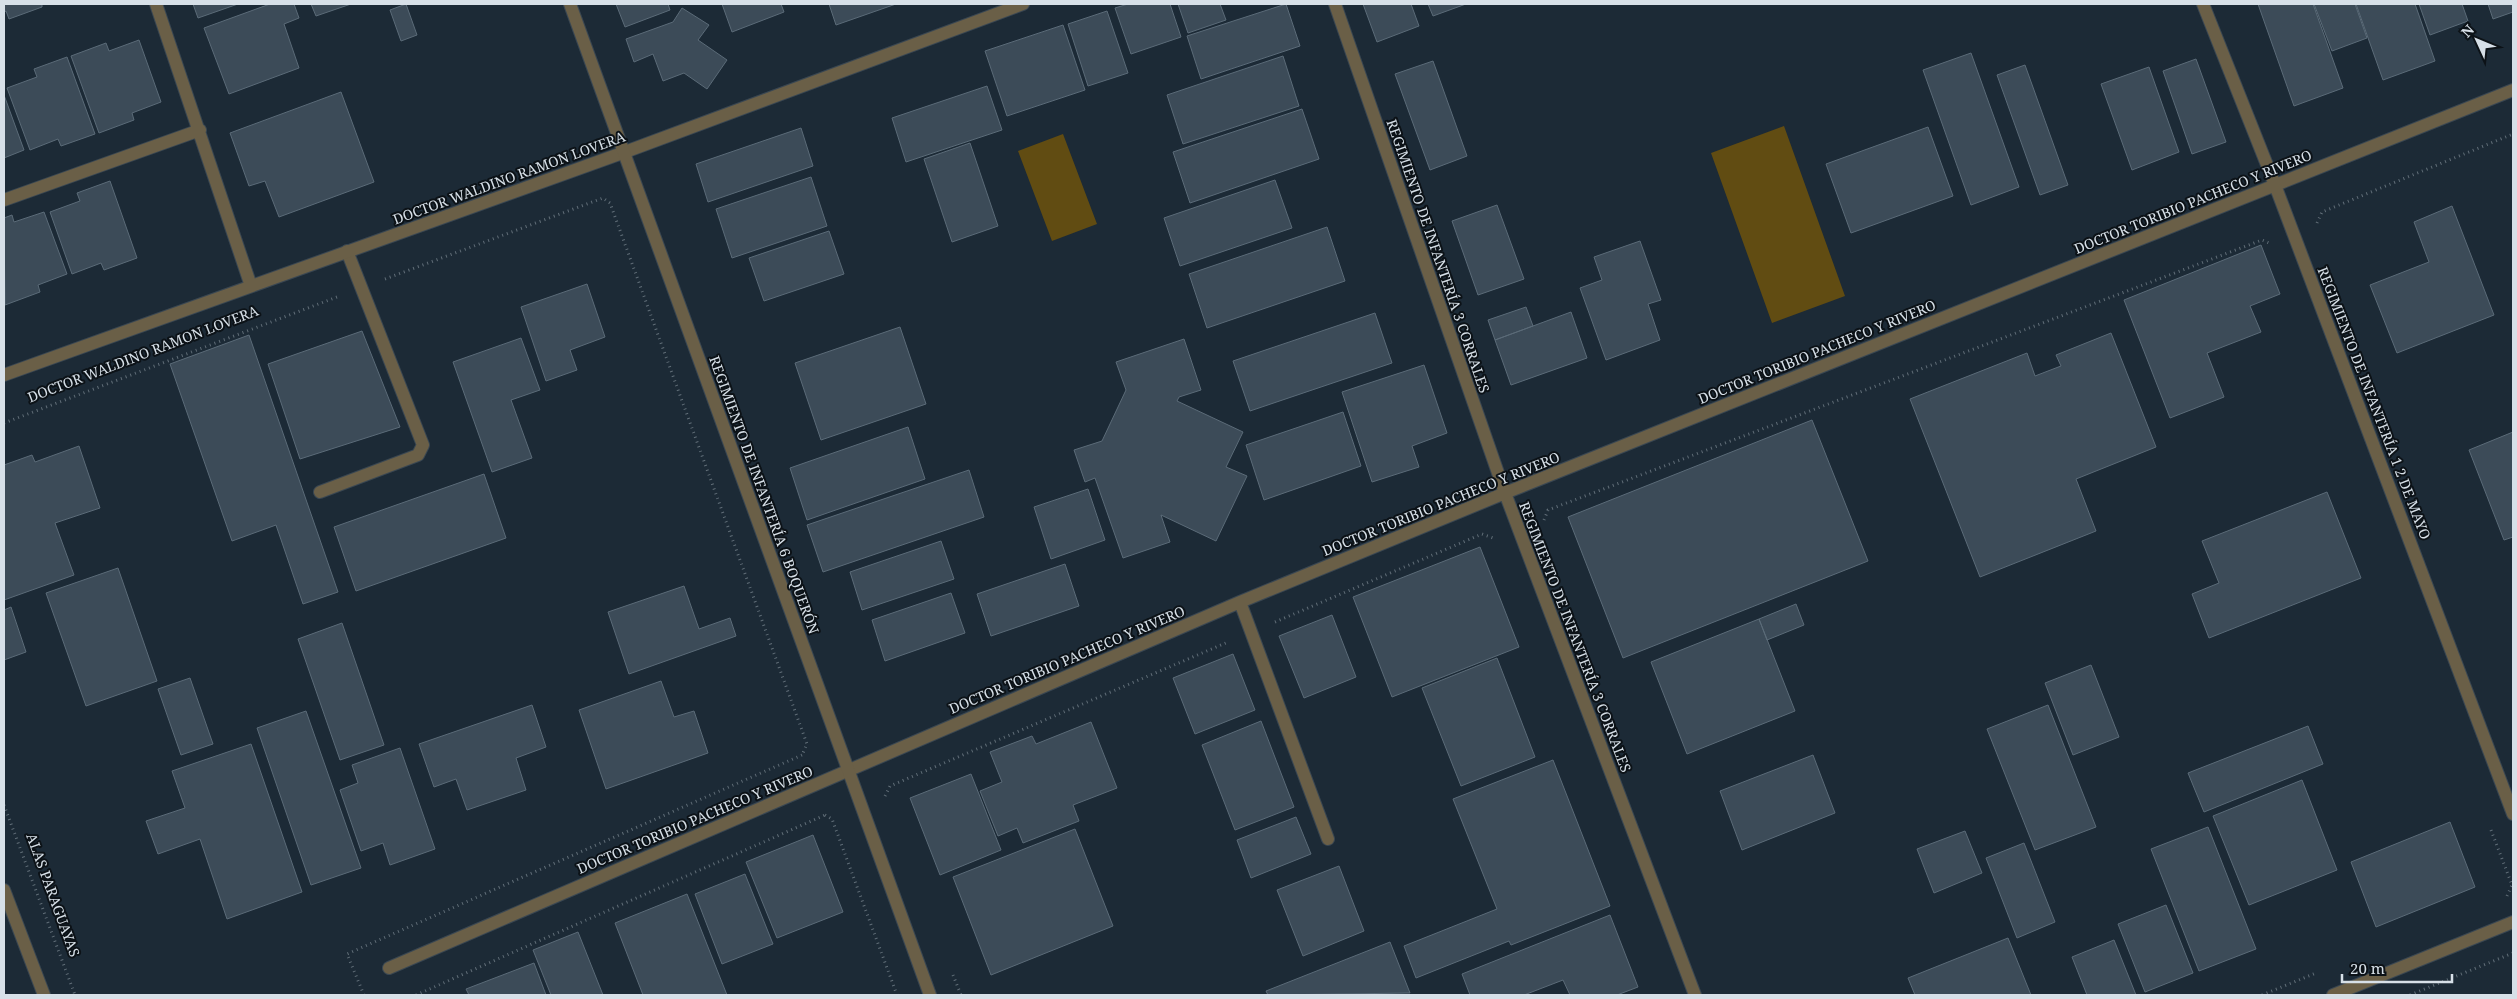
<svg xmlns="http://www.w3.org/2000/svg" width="2517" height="999" font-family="'Noto Serif',serif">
  <rect width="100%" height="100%" fill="#1c2a36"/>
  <!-- green -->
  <path fill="#614c12" d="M1784,126L1845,296L1772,323L1711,153Z
    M1063,134L1097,224L1052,241L1018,151Z"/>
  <!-- building -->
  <path fill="#3c4b58" stroke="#5b6b78" d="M4,4H42V7L9,19L6,11L4,12Z
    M193,4H238L198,18Z
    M270,4H294L299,18L284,24L299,68L229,94L204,28Z
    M311,4H351L316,16Z
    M406,4L417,35L401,41L390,10Z
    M616,4H668L670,10L625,27Z
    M722,4H781L784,12L732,32Z
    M829,4H896L836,25Z
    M1128,4H1170L1181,37L1131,54L1115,8Z
    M1178,4H1220L1226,20L1188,33Z
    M1286,4L1300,46L1201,79L1187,36Z
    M1363,4H1411L1419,26L1377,42Z
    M1428,4H1466L1433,16Z
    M2258,4H2313L2343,88L2294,106Z
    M2314,4H2355L2367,38L2332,51Z
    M2356,4H2415L2435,61L2383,80Z
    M2419,4H2462L2468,21L2430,35Z
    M2488,4H2513V12L2493,19Z
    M682,8L709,25L698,40L727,60L707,89L684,73L663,81L653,54L634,62L626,39L673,22Z
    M1107,11L1128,73L1088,86L1068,24Z
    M1063,25L1085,90L1007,116L985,51Z
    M139,40L161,102L132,113L134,120L99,133L71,56L106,43L109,51Z
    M1971,53L2019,187L1971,205L1923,70Z
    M1283,56L1299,106L1183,144L1167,95Z
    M67,57L95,134L61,146L58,139L30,150L7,88L37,77L34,69Z
    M2196,59L2226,142L2192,154L2163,71Z
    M1433,61L1467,156L1430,170L1395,74Z
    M2025,65L2068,185L2040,195L1997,75Z
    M2149,67L2179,152L2132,170L2101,84Z
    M987,86L1002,130L906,162L892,118Z
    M341,92L374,182L279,217L265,181L249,186L230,133Z
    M4,95L24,150L4,158Z
    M1302,109L1319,159L1190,203L1173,152Z
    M1928,127L1953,196L1851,233L1826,164Z
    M801,128L813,166L708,202L696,164Z
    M970,143L998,226L952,242L924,159Z
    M811,177L827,226L732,258L716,209Z
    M1275,180L1292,228L1180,266L1164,218Z
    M110,181L137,258L104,270L101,263L72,274L50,212L80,201L77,193Z
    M1497,205L1524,279L1478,295L1452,221Z
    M2452,206L2494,315L2397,353L2370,285L2429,262L2414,222Z
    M44,212L67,274L38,285L40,292L5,305L4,218L12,215L14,222Z
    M1327,227L1345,281L1207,328L1189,274Z
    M829,231L844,274L764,301L749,258Z
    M1640,241L1661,300L1648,304L1660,340L1606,360L1580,288L1602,280L1594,257Z
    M2261,245L2280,294L2250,306L2261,332L2207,353L2224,397L2170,418L2124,300Z
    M587,284L605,337L570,350L577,370L546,381L521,307Z
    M1526,307L1533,326L1495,340L1488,320Z
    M1571,312L1587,358L1511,385L1495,340Z
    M1375,313L1392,363L1250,411L1233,361Z
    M900,327L926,404L821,440L795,363Z
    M362,331L400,427L300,459L268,364Z
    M2111,333L2156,447L2076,479L2096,531L1980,577L1910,399L2027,353L2035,376L2061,366L2056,355Z
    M249,335L338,592L303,604L276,525L232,541L170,364Z
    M521,338L540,390L511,400L532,458L492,472L453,362Z
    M1184,339L1201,390L1179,397L1177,401L1243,432L1226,467L1247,476L1216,541L1161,515L1170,542L1123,558L1095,478L1085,482L1074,450L1102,441L1126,390L1116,362Z
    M1424,365L1447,433L1412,446L1419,467L1372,482L1342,392Z
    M1343,412L1361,466L1264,500L1246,445Z
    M1812,420L1868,561L1623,658L1568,517Z
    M908,427L925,479L807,520L790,468Z
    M2513,432V537L2504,540L2469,450Z
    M79,446L100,508L55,523L74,575L4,600V465L32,455L35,462Z
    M969,470L984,517L823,572L807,525Z
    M484,474L506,538L356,591L334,527Z
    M1088,489L1105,540L1051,559L1034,507Z
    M2327,492L2361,578L2209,638L2192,594L2219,583L2202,541Z
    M941,541L954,579L862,610L850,572Z
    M1480,547L1519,647L1392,697L1353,597Z
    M1065,564L1079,606L991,636L977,594Z
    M118,568L157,681L86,706L46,593Z
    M684,586L699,629L730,618L736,636L629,674L608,612Z
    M951,593L965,633L885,661L872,620Z
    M1796,604L1804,625L1767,640L1759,619Z
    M11,607L26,652L4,660V610Z
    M1332,615L1356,677L1304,698L1279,636Z
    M1759,619L1795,711L1687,754L1651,662Z
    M342,623L384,745L340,760L298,639Z
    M1233,654L1255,710L1195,734L1173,678Z
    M1497,658L1535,757L1461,786L1422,688Z
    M2091,665L2119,737L2073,755L2045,683Z
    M190,678L213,744L181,755L158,689Z
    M661,681L674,717L694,711L708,753L606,789L579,710Z
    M532,705L546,747L516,758L526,790L467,810L456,779L434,787L419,744Z
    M2048,705L2096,827L2035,850L1987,729Z
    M306,711L361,868L311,885L257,728Z
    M1261,721L1294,807L1235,830L1202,745Z
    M1091,722L1117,788L1073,805L1079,821L1023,843L1017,828L998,836L980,791L1002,782L990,752L1032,736L1036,744Z
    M2308,726L2323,764L2204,812L2188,773Z
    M251,744L302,892L227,919L200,839L158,854L146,821L185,808L172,771Z
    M400,748L435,849L390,865L383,843L361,851L340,790L358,783L352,765Z
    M1813,755L1835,813L1742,850L1720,791Z
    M1553,760L1610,906L1511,945L1509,941L1416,978L1404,946L1497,909L1453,799Z
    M971,774L1001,850L940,875L910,798Z
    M2302,780L2337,870L2249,905L2213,816Z
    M1296,817L1311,854L1251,878L1237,840Z
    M2450,822L2475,887L2376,927L2351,862Z
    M2208,827L2256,949L2199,971L2151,849Z
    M1075,829L1113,926L991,975L953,877Z
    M1965,831L1982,873L1934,893L1917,849Z
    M813,835L843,912L777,938L746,862Z
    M2024,843L2055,922L2017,938L1986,858Z
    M1339,866L1364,931L1303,956L1277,890Z
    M745,874L773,944L722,964L695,894Z
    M687,894L727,995H643L615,923Z
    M2166,905L2193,973L2145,992L2118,924Z
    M1610,915L1638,987L1617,995H1570L1563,980L1524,995H1470L1462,974Z
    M578,932L603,995H551L533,950Z
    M2008,938L2031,995H1915L1908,978Z
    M2114,940L2136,995H2087L2072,957Z
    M1390,942L1410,993L1268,995L1266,991Z
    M534,963L546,995H469L466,989Z"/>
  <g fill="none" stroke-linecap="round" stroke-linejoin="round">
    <defs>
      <path id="service" d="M320,492L418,455L423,445L347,251"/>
      <path id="minor" d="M156,4L251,286
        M1335,4L1505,493L1695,995
        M2203,4L2275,185L2513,814
        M4,200L200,130
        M4,375L625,152L1023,4
        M1240,602L1328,839
        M389,968L1240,602L1505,493L2513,90"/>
      <path id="tertiary" d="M570,4L930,995
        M4,890L44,995
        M2333,995L2513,922"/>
    </defs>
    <!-- service casing -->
    <use href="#service" stroke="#3a4752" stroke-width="14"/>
    <!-- minor casing -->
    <use href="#minor" stroke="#3a4752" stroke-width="14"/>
    <!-- tertiary casing -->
    <use href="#tertiary" stroke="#3a4752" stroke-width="14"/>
    <!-- path -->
    <path stroke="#616e78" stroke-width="3" stroke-dasharray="1 4" stroke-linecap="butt" d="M2317,223L2322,212L2513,134
      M385,279L603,198L610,203L807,744L802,755
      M4,423L337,297
      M1544,520L1548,510L2262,240L2269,243
      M1275,622L1482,534L1493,538
      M885,796L890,786L1228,642
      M4,805L75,995
      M825,815L832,819L897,995
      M2491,830L2512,885
      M2507,896L2512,885
      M953,975L961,995
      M364,995L347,954L802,755
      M416,995L825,815
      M2262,995L2316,973
      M2410,995L2513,953"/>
    <!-- service -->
    <use href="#service" stroke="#6a5f47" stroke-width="12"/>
    <!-- minor -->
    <use href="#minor" stroke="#6a5f47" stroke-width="12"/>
    <!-- tertiary -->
    <use href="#tertiary" stroke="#6a5f47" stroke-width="12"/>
  </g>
  <g text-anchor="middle" stroke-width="4" stroke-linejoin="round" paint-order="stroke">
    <!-- street labels -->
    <g font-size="14" fill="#d7e0e8" stroke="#0c1217">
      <text transform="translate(509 178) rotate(-20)" y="5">DOCTOR WALDINO RAMON LOVERA</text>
      <text transform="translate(2193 202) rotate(-22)" y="5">DOCTOR TORIBIO PACHECO Y RIVERO</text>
      <text transform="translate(1438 256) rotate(71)" y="5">REGIMIENTO DE INFANTERÍA 3 CORRALES</text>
      <text transform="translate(1817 352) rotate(-22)" y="5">DOCTOR TORIBIO PACHECO Y RIVERO</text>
      <text transform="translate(143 354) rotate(-21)" y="5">DOCTOR WALDINO RAMON LOVERA</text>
      <text transform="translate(2374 403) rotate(69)" y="5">REGIMIENTO DE INFANTERÍA 1 2 DE MAYO</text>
      <text transform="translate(764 495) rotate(70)" y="5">REGIMIENTO DE INFANTERÍA 6 BOQUERÓN</text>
      <text transform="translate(1441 504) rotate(-22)" y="5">DOCTOR TORIBIO PACHECO Y RIVERO</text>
      <text transform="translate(1575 637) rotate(69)" y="5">REGIMIENTO DE INFANTERÍA 3 CORRALES</text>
      <text transform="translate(1067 660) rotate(-23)" y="5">DOCTOR TORIBIO PACHECO Y RIVERO</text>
      <text transform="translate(695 820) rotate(-23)" y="5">DOCTOR TORIBIO PACHECO Y RIVERO</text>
      <text transform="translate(53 895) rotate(70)" y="5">ALAS PARAGUAYAS</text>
    </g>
  </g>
  <!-- border -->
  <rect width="2517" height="999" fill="none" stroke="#d7e0e8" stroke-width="10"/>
  <!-- north arrow -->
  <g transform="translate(2477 40) rotate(314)" stroke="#0c1217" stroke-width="4" paint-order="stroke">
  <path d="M0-4L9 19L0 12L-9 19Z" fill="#d7e0e8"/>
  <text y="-8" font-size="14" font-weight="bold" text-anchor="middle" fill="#d7e0e8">N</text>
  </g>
  <!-- scale -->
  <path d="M2342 974v8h110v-8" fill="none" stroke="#d7e0e8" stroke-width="2.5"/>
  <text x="2350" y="974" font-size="15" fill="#d7e0e8" stroke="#0c1217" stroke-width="4" paint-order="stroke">20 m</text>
</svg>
